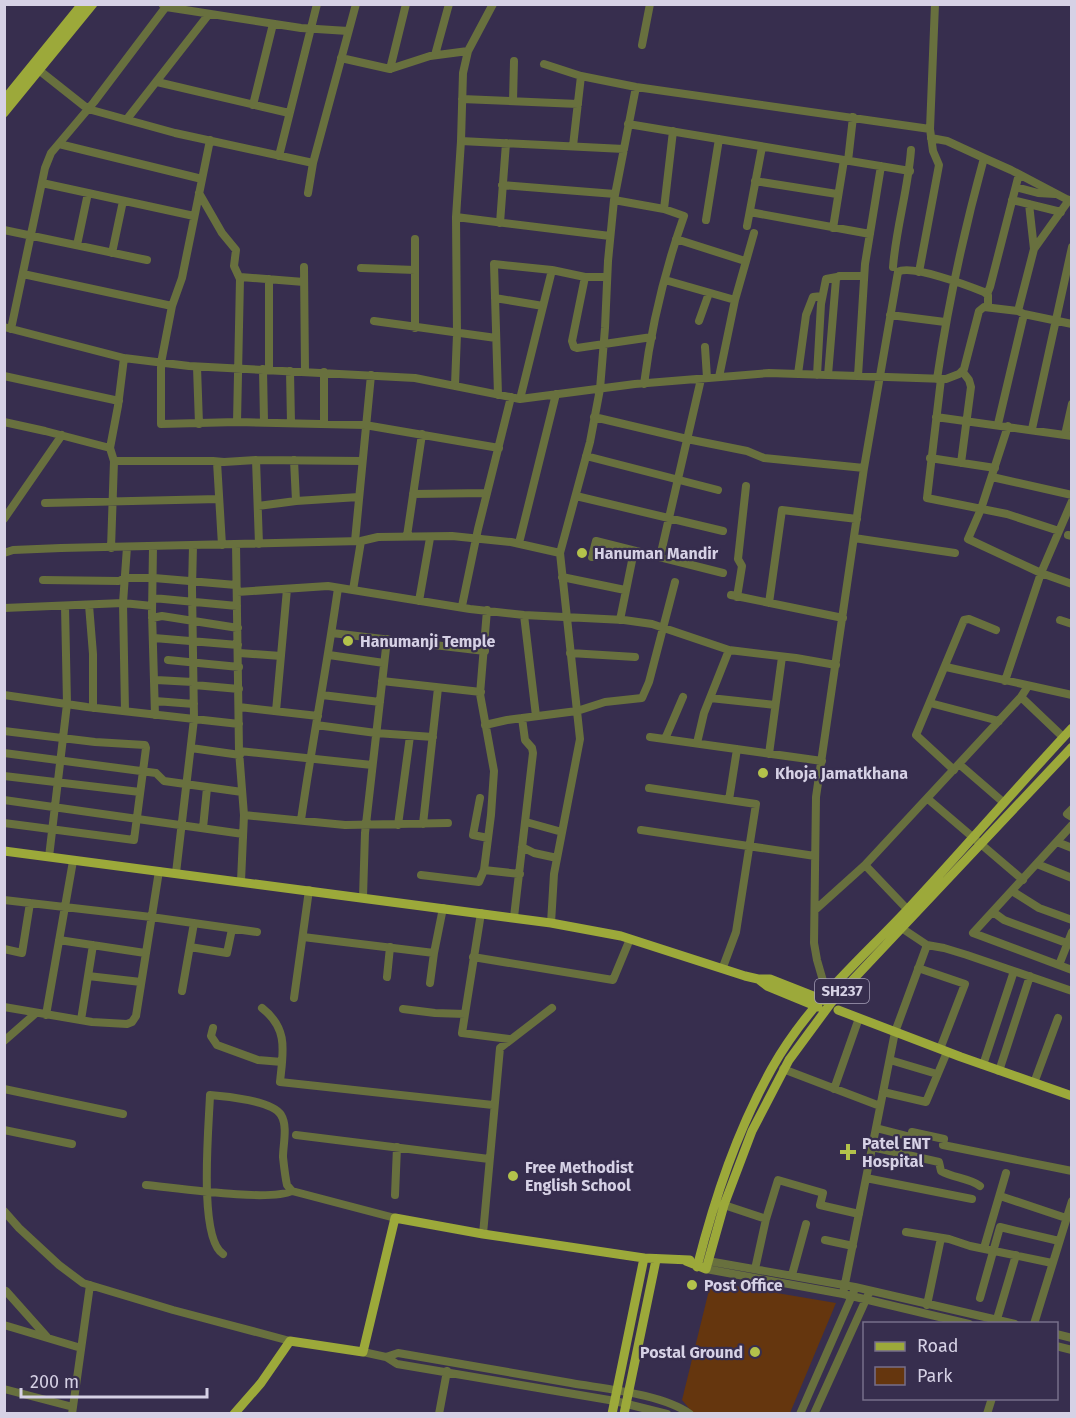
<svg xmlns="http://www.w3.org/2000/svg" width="1076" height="1418" font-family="'Fira Sans',sans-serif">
  <rect width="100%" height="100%" fill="#372e4e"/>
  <!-- green -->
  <path fill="#65360e" d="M711,1282L836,1303L790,1413H693L682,1400Z"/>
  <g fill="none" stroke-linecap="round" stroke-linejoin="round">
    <!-- minor -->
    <path stroke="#68703e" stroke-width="8" d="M163,5L166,7L301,28L348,31
      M642,45L650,4
      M435,55L449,4
      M341,58L390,69L430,56L468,51
      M544,64L581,76L636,87L930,129
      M390,69L406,4
      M40,71L88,109L175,133L313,163
      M157,82L289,113
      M462,99L578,104
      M513,101L514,61
      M253,105L273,24
      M127,119L209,14
      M628,124L910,171
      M931,138L947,141L984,158
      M210,140L182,278L172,306L161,363V424L237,422L365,425L499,448
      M461,141L624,149
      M59,144L202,179
      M573,146L581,76
      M279,156L317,4
      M848,161L853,117
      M755,181L837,194
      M42,183L194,216
      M502,185L615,194
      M1016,187L1038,193L1055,194
      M199,193L222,233L236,250L234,266L240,279L237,422
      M308,193L313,163L356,4
      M614,200L664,209L684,216C665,270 651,328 644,384
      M1012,200L1061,212
      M1029,204L1034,249
      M664,209L673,131
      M750,212L870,234
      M456,217L610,236
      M706,220L719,139
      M500,223L506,143
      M747,226L762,147
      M833,228L844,160
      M4,230L147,260
      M676,239L745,261
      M77,245L88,193
      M112,253L123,201
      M304,267L305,371
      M893,267C896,228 908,190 911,150
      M361,268L415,270
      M919,272L939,165L933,151L930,129L935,4
      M23,274L172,306
      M240,277L304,282
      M585,277L572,341L574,347L577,348L652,337
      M269,279V370
      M665,280L735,300
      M987,294L990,287L1019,174
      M495,298L543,306
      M1018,311L1034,249L1069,200
      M890,315L945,322
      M374,321L496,338
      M699,321L709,293
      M4,327L124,358L189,366L415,378L520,399L635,384L769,373L946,379L959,374L964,369L979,311L984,307L1018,311L1024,314L1072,324
      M415,328V239
      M11,329L45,168L51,153L94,102L168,4
      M705,347L707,378
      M197,367L199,424
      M263,369L264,422
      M290,371L291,423
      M324,372V423
      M798,374L806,315L813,297L822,296
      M817,375L821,304L826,279L837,277
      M828,375L836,279L839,276H864
      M4,376L119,401
      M858,376L865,264L881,166
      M719,377L735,300L754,233
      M937,379C948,304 964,231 984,158L1011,170L1072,202
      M941,379L927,498L1007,514L1059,531
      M455,385L457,334L456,217L461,141L463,73L468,51L493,4
      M498,395L494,264L552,270L585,277H607
      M520,399L552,270
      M594,417L687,439L747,451L764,458L864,468
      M936,417L1072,436
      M4,422L45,431L110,448
      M998,424L1024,314
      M1008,426L981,509L968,539L1041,573L1072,584
      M1032,429L1072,247
      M1065,435L1072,404
      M586,456L718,490
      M930,458L995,468
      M256,460L259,544
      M294,460L296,501
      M114,461H213L224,462L256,460L362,461
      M217,462L222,545
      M961,463L971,387L969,380L962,371
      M992,477L1072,495
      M413,494L487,493
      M576,496L723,531
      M45,503L219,499
      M258,506L296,501L359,497
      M4,519L62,435
      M1068,535L1072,536
      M407,536L422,434
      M854,538L955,553
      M355,541L371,375
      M519,543L556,394
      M236,544L239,751L244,815L241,881
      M153,547L152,613L155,715
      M111,548L114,461L110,448L118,406L124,358
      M4,553L13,550L61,548L361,541L378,537L452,536L511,542L560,553
      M592,557L596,541L723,573
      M660,557L701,379
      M562,577L625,590
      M43,580L119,581L125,578H154L236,585
      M353,590L361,541
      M237,592L328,586L470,609L524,615L624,620L652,624L729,650L796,658L836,665
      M731,595L843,618
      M737,597L742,566L738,559L746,486
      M153,598L237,606
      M419,601L430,538
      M769,603L782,510L857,519
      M89,605L93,654V708
      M462,606L478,529L511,397
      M4,608L123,603L152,606
      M524,615L536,716
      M152,618L162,616L238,628
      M620,620L634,551
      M1060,620L1072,624
      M332,633L485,651
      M154,638L238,645
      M239,653L281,656
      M570,653L635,657
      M329,655L384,663
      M168,660L239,667
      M946,667L1072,695
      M156,680L193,682
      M382,681L481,692
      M1005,681L1041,573L1072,501
      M194,685L239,689
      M4,695L87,707L239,724
      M322,695L380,702
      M1021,697L1063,737
      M710,698L775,705
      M155,701L194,704
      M930,703L999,721
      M239,707L318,716
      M125,711L123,603L127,547
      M276,711L287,589
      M316,725L376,733L433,737
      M485,725L507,720L577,711L605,702L642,698L649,682L675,582
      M4,731L95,742L145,745L146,748L134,840L4,823
      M650,737L822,761
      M665,739L683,697
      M697,743L704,713L729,650
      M191,748L240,755
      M239,751L372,765
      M4,753L156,773L164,781L242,792
      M769,754L782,657
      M959,764L1003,802
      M954,770L916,735L964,620L969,619L996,630
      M4,776L140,792
      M649,788L756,804L736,932L723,967
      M480,798L473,835L488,838
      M928,799L1023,880
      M4,800L243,834
      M729,800L737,749
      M1072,809L1067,814L1072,817
      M244,815L345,825L448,823
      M301,820C312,743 327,666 338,588
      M526,822L562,832
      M423,824L438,688
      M398,825L410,736
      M1072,825L973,933L1072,970
      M203,828L207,788
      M641,830L815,856
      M1057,842L1072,848
      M522,847L534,853L557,858
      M49,857L67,704L65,606
      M1037,864L1072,878
      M865,865L907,909
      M484,870L520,874
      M176,873L194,719L192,588L193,546
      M421,875L479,882L484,870L491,815L494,771L480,694L487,610
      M1012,891L1039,908L1072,920
      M363,897L365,833L387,639
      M4,900L151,917L257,932
      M815,910L865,865L1021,697L1028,686
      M993,912L1004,920L1072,945
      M481,913L462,1033L509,1039
      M514,917L533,753L532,748L525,740L522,718
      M551,923L554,874L580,739L560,553L590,442L600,389L605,328L608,261L614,200L636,87
      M903,929L927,945L944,948L967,955L1072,991
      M303,937L434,953
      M59,940L145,953
      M190,947L227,953L232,929
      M4,949L22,953L30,903
      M473,957L613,980L630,939
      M1059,965L1072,932
      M918,968L965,984L940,1049
      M88,976L141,982
      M387,977L390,947
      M430,983L434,953L443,908
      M182,991L194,923
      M826,991L817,960L814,943L816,797L864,468L898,272C911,264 969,286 984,292L988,295V307
      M294,998L309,890
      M4,1007L92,1022L127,1024L132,1022L136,1016L159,871
      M262,1008C289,1029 283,1052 280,1082L493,1105
      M403,1009L435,1013L465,1014
      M46,1015L73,861
      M81,1020L93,945
      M213,1028L211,1036L217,1045L258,1060L282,1062
      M4,1041L36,1013
      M890,1060L937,1074
      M983,1065L1014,971
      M783,1069L880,1106
      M999,1071L1030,976
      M1034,1083L1058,1018
      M4,1089L123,1114
      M834,1089L859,1018
      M883,1092L926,1102L947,1052
      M876,1128L911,1137L912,1132L944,1139L943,1145L1072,1171
      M4,1130L72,1144
      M296,1135L489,1159
      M872,1147L939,1162L941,1171C953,1178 969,1178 980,1186
      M866,1178L972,1199
      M146,1185C176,1188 269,1202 292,1191
      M395,1195L397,1147
      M1000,1196L1066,1218
      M718,1203L766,1219
      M4,1211L19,1228L59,1265L83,1283L173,1310L290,1341
      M906,1232L949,1239L970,1246L1052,1263
      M483,1234L500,1048L552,1008
      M825,1240L853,1246
      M984,1248L1006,1173
      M223,1254C198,1238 209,1125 210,1095C226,1096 273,1101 281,1115C288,1126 283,1145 283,1157C284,1166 285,1176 287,1185L292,1191L395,1218
      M708,1261L855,1287L1015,1324
      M706,1269L843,1294L969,1324
      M755,1269L766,1219L778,1180L823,1193L820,1205L859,1214
      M792,1275L806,1224
      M6,1291L47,1337
      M843,1294L895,1032L927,945
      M980,1298L1000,1227L1059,1241
      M927,1305L941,1238
      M997,1319L1016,1255
      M1034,1324L1072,1201
      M4,1325L81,1348
      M1056,1334L1072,1338
      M1056,1346L1072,1350
      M363,1352L386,1357L397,1364L615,1401L667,1414
      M386,1357L398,1353C456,1363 513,1373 571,1383C605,1389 662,1394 690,1414
      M4,1389L73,1407
      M72,1414L90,1285
      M439,1414L447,1371
      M800,1414L854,1291
      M814,1414L868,1295
      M987,1414L992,1398"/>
    <!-- major -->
    <path stroke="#9ca93a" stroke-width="9" d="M4,100L82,4
      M4,113L93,4
      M4,851L551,923L621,936L745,976L758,979H770L831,1003
      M758,979L767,986L818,1007
      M838,1010L961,1057L1072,1096
      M686,1261L706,1269L724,1205L752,1131L789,1060L831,1003L1072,747
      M697,1267C715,1197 737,1131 772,1068C808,1004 858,962 907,910C963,850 1016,788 1072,728
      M234,1414L261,1383L290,1341L363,1352L395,1218L483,1234L644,1258L690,1260
      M612,1414L644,1258
      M624,1414L656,1260"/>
  </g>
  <!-- markers -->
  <g fill="#b3c24b" stroke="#372e4e" stroke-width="2">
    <circle cx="582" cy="553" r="6"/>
    <circle cx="348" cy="641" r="6"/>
    <circle cx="763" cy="773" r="6"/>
    <path d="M845 1143h6v6h6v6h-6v6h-6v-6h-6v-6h6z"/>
    <circle cx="513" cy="1176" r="6"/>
    <circle cx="692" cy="1285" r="6"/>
    <circle cx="755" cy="1352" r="6"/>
  </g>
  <g text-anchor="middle" stroke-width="4.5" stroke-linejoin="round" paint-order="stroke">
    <!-- shield labels -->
    <rect fill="#372e4e" stroke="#a6a0b8" stroke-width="1.5" x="815" y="979" width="54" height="24" rx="4.5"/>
    <g font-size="15" font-weight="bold" fill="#d6d1e5">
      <text x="842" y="996">SH237</text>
    </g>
    <!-- poi labels -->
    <g font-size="16" font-weight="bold" fill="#d6d1e5" stroke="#372e4e" text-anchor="start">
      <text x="594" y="559">Hanuman Mandir</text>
      <text x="360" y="647">Hanumanji Temple</text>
      <text x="775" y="779">Khoja Jamatkhana</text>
      <text x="862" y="1149">Patel ENT<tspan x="862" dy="18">Hospital</tspan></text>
      <text x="525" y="1173">Free Methodist<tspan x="525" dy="18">English School</tspan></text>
      <text x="704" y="1291">Post Office</text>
      <text x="743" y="1358" text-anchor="end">Postal Ground</text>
    </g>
  </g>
  <!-- border -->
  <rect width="1076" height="1418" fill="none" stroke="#d6d1e5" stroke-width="12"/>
  <!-- legend -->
  <rect x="863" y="1322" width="195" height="78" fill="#372e4e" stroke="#776f8a" stroke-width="1.5"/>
  <rect x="875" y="1342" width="30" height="9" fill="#9ca93a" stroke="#776f8a" stroke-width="1.5"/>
  <text x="917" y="1352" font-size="18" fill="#d6d1e5">Road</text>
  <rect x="875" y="1367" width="30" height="18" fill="#65360e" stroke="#776f8a" stroke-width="1.5"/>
  <text x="917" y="1382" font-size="18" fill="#d6d1e5">Park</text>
  <!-- scale -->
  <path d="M21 1388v9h186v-9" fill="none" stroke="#d6d1e5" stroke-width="3"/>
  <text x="30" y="1388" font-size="18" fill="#d6d1e5" stroke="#372e4e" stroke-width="4.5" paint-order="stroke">200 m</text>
</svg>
